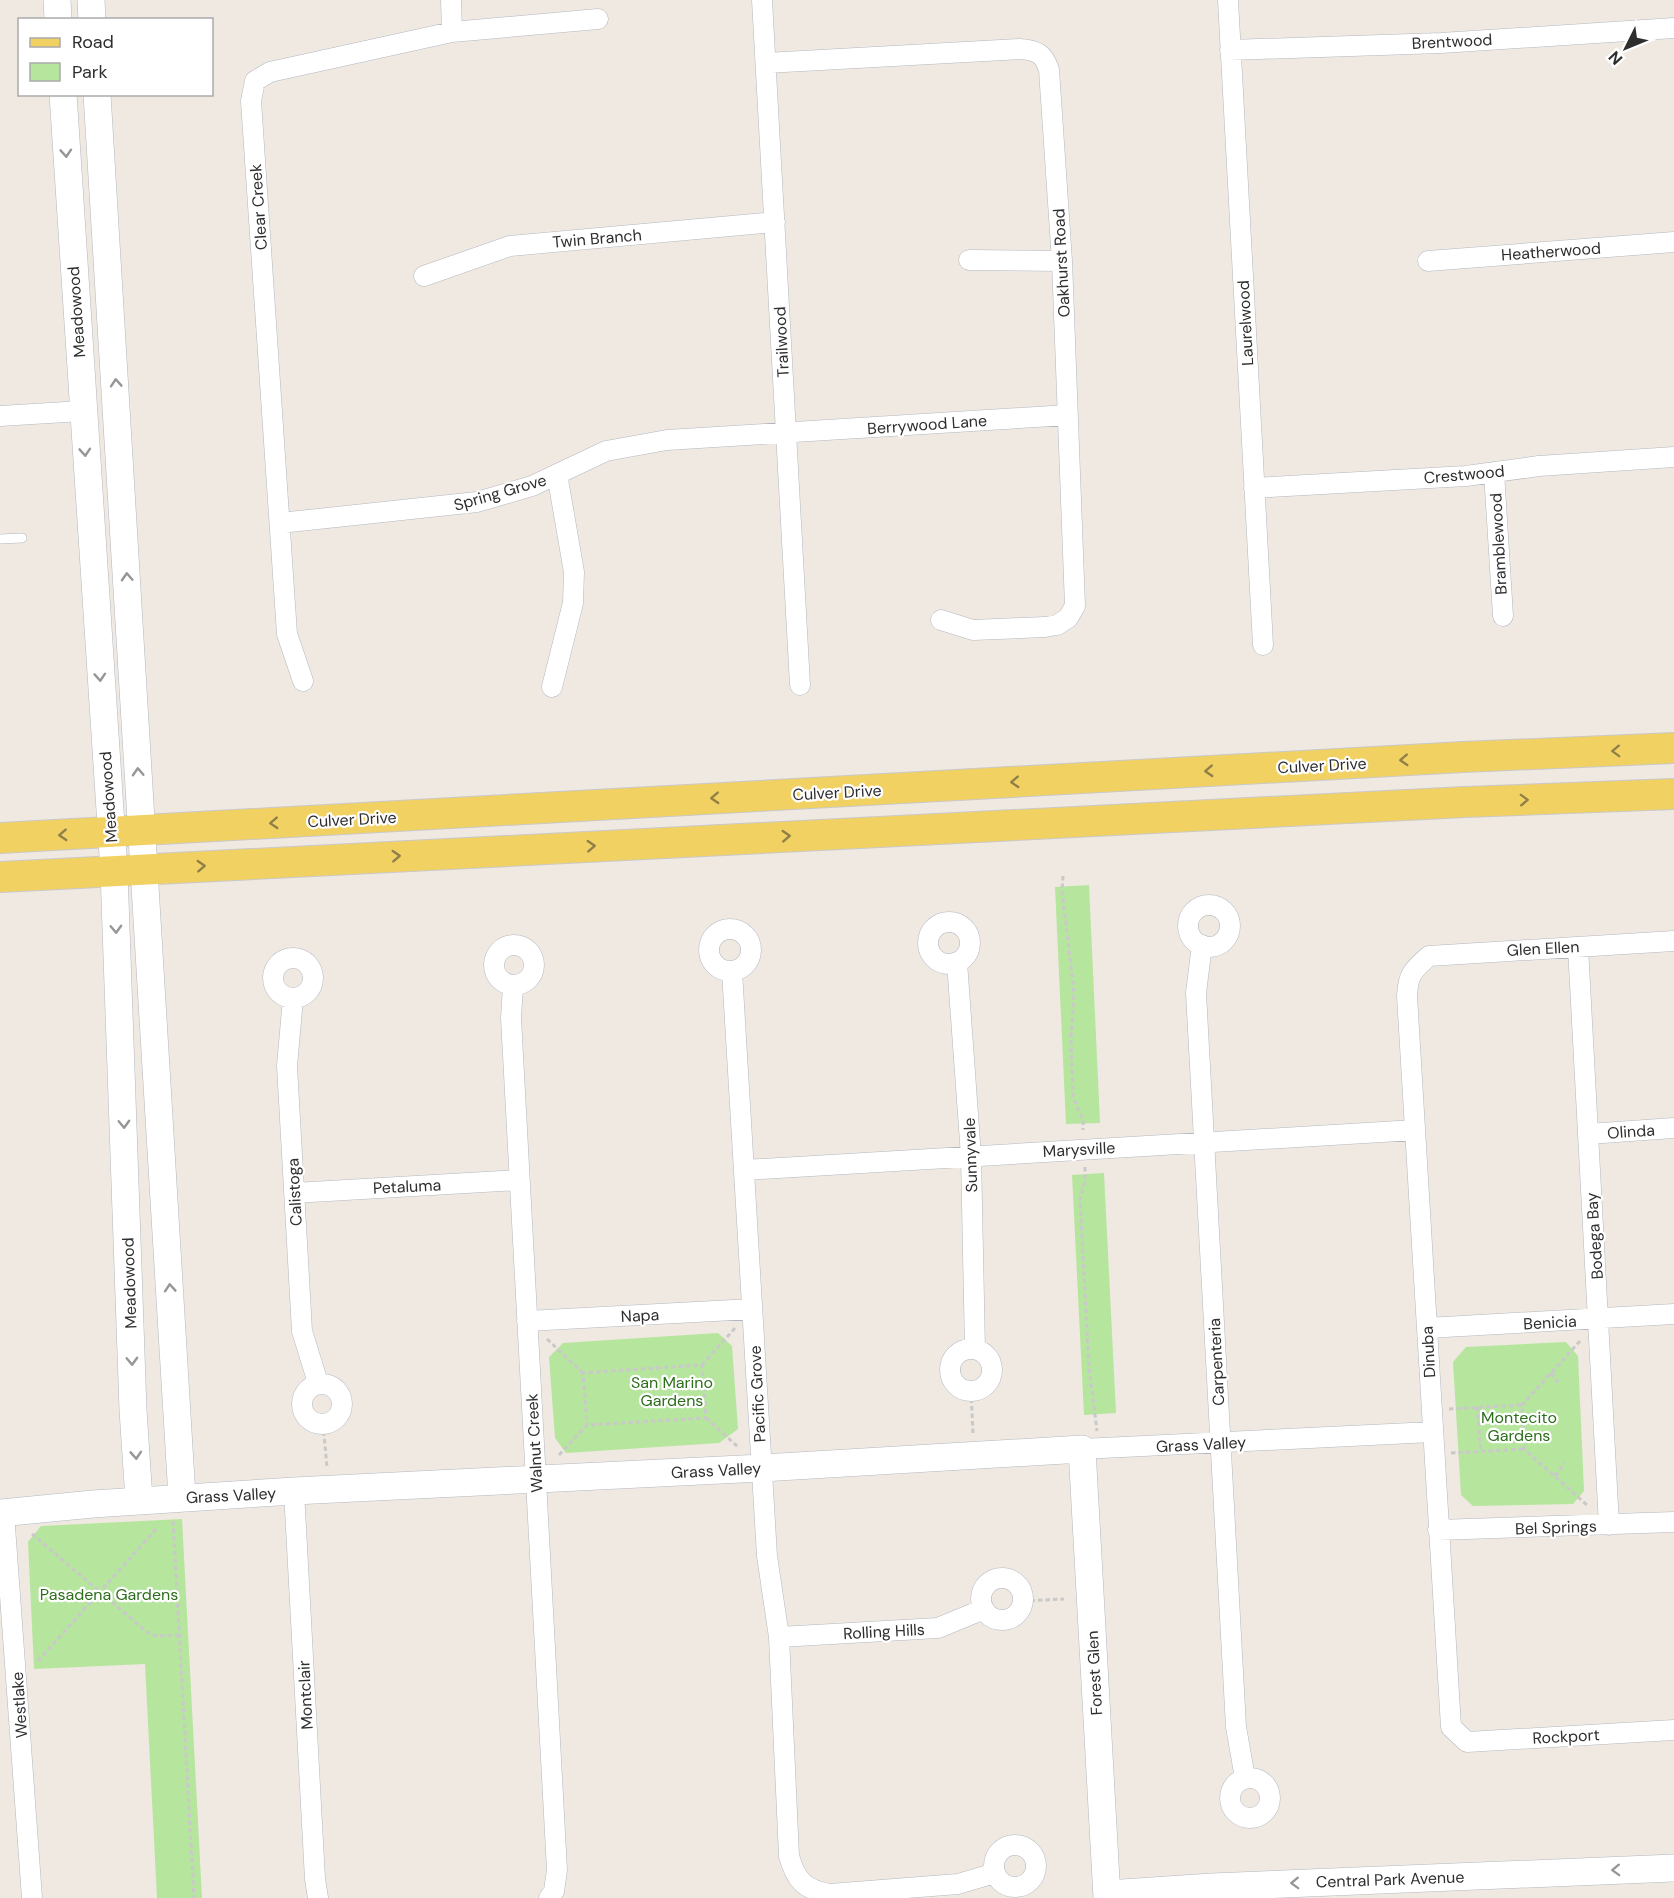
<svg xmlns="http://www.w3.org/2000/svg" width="1674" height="1898" font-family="'DM Sans',sans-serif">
  <rect width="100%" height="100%" fill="#efe9e1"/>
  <!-- park -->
  <path fill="#b6e59e" d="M1089,885L1100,1123L1066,1124L1055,887Z
    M1104,1173L1116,1413L1084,1415L1072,1175Z
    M718,1333L732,1346L738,1429L719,1443L566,1453L555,1438L549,1357L563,1343Z
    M1566,1342L1578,1356L1584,1491L1573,1504L1473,1506L1461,1495L1453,1362L1466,1347Z
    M182,1519L202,1898H157L145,1664L34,1669L28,1542L41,1526Z"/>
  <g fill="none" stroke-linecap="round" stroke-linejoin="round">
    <defs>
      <path id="lane" d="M0,539L22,538"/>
      <path id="street" d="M451,0L452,32
        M762,0L800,685
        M1228,0L1263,645
        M1230,50L1441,43L1674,28
        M766,63L1020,49C1037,50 1044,54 1049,70L1062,261L1075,606L1068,618L1057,625L1045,627L973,630L941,620
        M969,260L1062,261
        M1428,261L1674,242
        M424,276L510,246L775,222
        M0,416L82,411
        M1494,472L1503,616
        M1254,488L1466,476L1539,466L1674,457
        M280,523L477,502L532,486L606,451L667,440L1068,415
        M303,681L287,634L251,101L255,81L270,72L452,32L598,19
        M552,687L573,603L574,572L557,474
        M1188 926a21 21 0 1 1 42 0a21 21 0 1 1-42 0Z
        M928 943a21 21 0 1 1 42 0a21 21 0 1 1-42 0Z
        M709 950a21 21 0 1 1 42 0a21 21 0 1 1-42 0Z
        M1674,941L1429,956C1413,970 1408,974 1407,996L1451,1727L1467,1742L1674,1730
        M494 965a20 20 0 1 1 40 0a20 20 0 1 1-40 0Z
        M1202,945L1196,993L1236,1727L1245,1778
        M1578,947L1609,1525
        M273 978a20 20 0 1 1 40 0a20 20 0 1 1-40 0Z
        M957,962L971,1156L975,1349
        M732,971L767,1556L779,1637L789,1856C796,1881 805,1890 830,1894L958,1884L995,1873
        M513,986L511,1018L557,1870L554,1891L549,1898
        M293,998L287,1066L302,1331L318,1383
        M1588,1134L1674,1128
        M744,1170L1415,1130
        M294,1193L519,1180
        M527,1321L752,1309
        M1427,1328L1674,1314
        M950 1370a21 21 0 1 1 42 0a21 21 0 1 1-42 0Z
        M302 1404a20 20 0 1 1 40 0a20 20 0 1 1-40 0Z
        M1082,1449L1432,1432
        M294,1491L315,1879L318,1898
        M4,1513L32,1898
        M1438,1530L1674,1522
        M981 1599a21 21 0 1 1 42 0a21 21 0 1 1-42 0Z
        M779,1637L938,1628L984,1609
        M1230 1798a20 20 0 1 1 40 0a20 20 0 1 1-40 0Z
        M994 1866a21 21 0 1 1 42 0a21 21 0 1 1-42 0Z"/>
      <path id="secondary" d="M57,0L58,20
        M91,0L92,20
        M63,94L114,871L133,1410L139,1500
        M97,94L182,1497
        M0,1513L93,1504L294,1491L762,1468L1082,1449L1107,1898
        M1107,1894L1212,1887L1674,1868"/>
      <path id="primary" d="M0,838L1463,757L1674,748
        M0,877L1465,802L1674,794"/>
    </defs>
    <!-- lane casing -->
    <use href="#lane" stroke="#b4b7c1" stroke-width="10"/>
    <!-- street casing -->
    <use href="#street" stroke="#b4b7c1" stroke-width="21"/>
    <!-- secondary casing -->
    <use href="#secondary" stroke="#b4b7c1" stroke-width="28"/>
    <!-- primary casing -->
    <use href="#primary" stroke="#c9c9c9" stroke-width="32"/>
    <!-- path -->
    <path stroke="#c9c9c9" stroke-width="3" stroke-dasharray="4.5 3" stroke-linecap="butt" d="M1063,876L1062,891L1074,992L1071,1040L1073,1097L1083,1120V1130
      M1085,1167V1181L1080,1199L1089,1367L1097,1431
      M547,1339L583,1373
      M1580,1341L1522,1405L1524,1449L1588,1506
      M702,1365L735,1328
      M1551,1373L1559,1384
      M971,1391L973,1434
      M1477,1407L1481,1452
      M1449,1409L1522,1405
      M706,1418L738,1447
      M323,1424L327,1467
      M1451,1453L1524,1449
      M559,1455L587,1425L706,1418L702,1365L583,1373L587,1425
      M1555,1476L1565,1463
      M173,1521L194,1898
      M32,1534L147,1632L157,1636L179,1635
      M1023,1601L1064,1599
      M38,1661L157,1528"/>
    <!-- lane -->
    <use href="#lane" stroke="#fff" stroke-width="9"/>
    <!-- street -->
    <use href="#street" stroke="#fff" stroke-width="20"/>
    <!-- secondary -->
    <use href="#secondary" stroke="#fff" stroke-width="27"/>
    <!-- primary -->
    <use href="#primary" stroke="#f2d163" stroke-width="30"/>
  </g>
  <!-- one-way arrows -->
  <defs><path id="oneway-chevron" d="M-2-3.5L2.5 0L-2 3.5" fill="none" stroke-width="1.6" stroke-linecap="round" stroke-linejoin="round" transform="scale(1.5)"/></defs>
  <g stroke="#969696">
    <use href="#oneway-chevron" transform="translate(66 153) rotate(86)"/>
    <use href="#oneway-chevron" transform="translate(116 383) rotate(-94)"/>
    <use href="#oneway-chevron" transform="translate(85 452) rotate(86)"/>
    <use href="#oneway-chevron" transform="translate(127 577) rotate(-93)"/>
    <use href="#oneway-chevron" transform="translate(100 677) rotate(86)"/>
    <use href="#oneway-chevron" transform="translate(138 772) rotate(-93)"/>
    <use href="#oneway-chevron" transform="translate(116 929) rotate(88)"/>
    <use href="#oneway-chevron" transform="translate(124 1124) rotate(88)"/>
    <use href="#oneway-chevron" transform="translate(170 1288) rotate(-94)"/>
    <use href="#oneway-chevron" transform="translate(132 1361) rotate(88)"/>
    <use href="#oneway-chevron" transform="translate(136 1455) rotate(86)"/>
    <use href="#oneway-chevron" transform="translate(1616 1870) rotate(178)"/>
    <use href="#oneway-chevron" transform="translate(1295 1883) rotate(178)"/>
  </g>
  <g stroke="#908048">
    <use href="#oneway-chevron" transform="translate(1616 751) rotate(178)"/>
    <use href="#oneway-chevron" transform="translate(1404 760) rotate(177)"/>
    <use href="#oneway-chevron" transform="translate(1209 771) rotate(177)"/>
    <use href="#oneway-chevron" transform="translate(1015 782) rotate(177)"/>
    <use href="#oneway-chevron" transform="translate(715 798) rotate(177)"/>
    <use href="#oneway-chevron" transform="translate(1524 800) rotate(-2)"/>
    <use href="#oneway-chevron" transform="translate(274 823) rotate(177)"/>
    <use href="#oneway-chevron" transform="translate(63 835) rotate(177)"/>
    <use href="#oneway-chevron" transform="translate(786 836) rotate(-3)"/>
    <use href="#oneway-chevron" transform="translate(591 846) rotate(-3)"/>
    <use href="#oneway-chevron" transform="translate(396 856) rotate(-3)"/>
    <use href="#oneway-chevron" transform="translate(201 866) rotate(-3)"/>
  </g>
  <g text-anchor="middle" stroke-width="4.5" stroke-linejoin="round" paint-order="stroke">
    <!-- street labels -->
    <g font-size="16" fill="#2e2e2e" stroke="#fff">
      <text transform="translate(1452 41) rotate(-3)" y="6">Brentwood</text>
      <text transform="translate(258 207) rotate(-94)" y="6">Clear Creek</text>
      <text transform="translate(597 238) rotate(-5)" y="6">Twin Branch</text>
      <text transform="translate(1551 251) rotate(-4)" y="6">Heatherwood</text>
      <text transform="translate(1061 263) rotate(-93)" y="6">Oakhurst Road</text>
      <text transform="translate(76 312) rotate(-94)" y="6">Meadowood</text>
      <text transform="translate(1245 323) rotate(-93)" y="6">Laurelwood</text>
      <text transform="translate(781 342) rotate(-93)" y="6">Trailwood</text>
      <text transform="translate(927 424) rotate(-4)" y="6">Berrywood Lane</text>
      <text transform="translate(1464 474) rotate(-5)" y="6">Crestwood</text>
      <text transform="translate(500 492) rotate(-16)" y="6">Spring Grove</text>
      <text transform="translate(1498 544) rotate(-93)" y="6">Bramblewood</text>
      <text transform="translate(1322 765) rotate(-3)" y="6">Culver Drive</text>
      <text transform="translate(837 792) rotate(-3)" y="6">Culver Drive</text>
      <text transform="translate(108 797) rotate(-94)" y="6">Meadowood</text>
      <text transform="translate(352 819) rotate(-3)" y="6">Culver Drive</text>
      <text transform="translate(1543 948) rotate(-3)" y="6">Glen Ellen</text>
      <text transform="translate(1631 1131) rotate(-4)" y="6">Olinda</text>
      <text transform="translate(1079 1149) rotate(-3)" y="6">Marysville</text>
      <text transform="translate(970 1155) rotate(-92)" y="6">Sunnyvale</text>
      <text transform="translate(407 1186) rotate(-3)" y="6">Petaluma</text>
      <text transform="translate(294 1192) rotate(-93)" y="6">Calistoga</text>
      <text transform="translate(1594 1236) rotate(-94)" y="6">Bodega Bay</text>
      <text transform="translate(129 1283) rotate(-92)" y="6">Meadowood</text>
      <text transform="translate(640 1315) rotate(-3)" y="6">Napa</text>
      <text transform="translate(1550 1322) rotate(-3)" y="6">Benicia</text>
      <text transform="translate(1428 1352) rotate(-93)" y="6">Dinuba</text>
      <text transform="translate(1216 1362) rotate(-93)" y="6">Carpenteria</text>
      <text transform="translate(757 1394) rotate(-93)" y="6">Pacific Grove</text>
      <text transform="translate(534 1443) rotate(-93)" y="6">Walnut Creek</text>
      <text transform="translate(1201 1444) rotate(-3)" y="6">Grass Valley</text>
      <text transform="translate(716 1470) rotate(-3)" y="6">Grass Valley</text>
      <text transform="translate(231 1495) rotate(-3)" y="6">Grass Valley</text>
      <text transform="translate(1556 1527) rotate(-2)" y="6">Bel Springs</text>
      <text transform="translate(884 1631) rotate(-3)" y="6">Rolling Hills</text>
      <text transform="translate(1094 1673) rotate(-93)" y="6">Forest Glen</text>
      <text transform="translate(305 1695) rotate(-93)" y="6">Montclair</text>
      <text transform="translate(19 1705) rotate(-94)" y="6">Westlake</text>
      <text transform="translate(1566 1736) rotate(-3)" y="6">Rockport</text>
      <text transform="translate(1390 1879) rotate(-2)" y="6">Central Park Avenue</text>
    </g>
    <!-- park labels -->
    <g font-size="16" fill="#2c6e1b" stroke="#fff">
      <text x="672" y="1388">San Marino<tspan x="672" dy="18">Gardens</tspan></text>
      <text x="1519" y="1423">Montecito<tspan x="1519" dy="18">Gardens</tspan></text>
      <text x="109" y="1600">Pasadena Gardens</text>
    </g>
  </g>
  <!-- legend -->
  <rect x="18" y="18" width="195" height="78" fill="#ffffff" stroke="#ababab" stroke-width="1.5"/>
  <rect x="30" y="38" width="30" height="9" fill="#f2d163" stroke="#ababab" stroke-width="1.5"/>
  <text x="72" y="48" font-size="18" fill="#2e2e2e">Road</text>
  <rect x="30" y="63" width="30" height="18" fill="#b6e59e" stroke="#ababab" stroke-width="1.5"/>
  <text x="72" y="78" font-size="18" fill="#2e2e2e">Park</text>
  <!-- north arrow -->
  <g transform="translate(1626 48) rotate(227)" stroke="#ffffff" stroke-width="4.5" paint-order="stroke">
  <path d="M0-4.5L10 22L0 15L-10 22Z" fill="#2e2e2e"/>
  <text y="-9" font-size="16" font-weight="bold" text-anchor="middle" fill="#2e2e2e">N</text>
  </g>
</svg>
